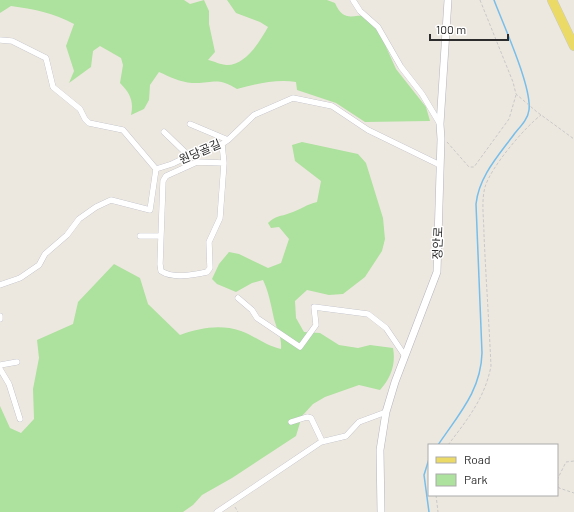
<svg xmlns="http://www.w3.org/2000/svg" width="574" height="512" font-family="Barlow,'Noto Sans KR',sans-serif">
  <rect width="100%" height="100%" fill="#ede8df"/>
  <!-- green -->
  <path fill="#ade19e" d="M0,0H184L190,4L204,0L209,11V24L215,52L208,60C214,61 221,65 227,65C246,65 260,41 268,27L260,22L236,13L227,0H327L335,3C343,21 350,16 367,15L378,29L396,69L426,107L430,121L365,122L336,103L297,90L296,82C276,79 256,84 237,89C216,76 213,84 192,83C180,82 170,77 159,72L150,85L149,100L144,109L131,115C134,101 130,93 120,83L123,65L121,58L100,46L93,51L91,67L69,83L74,71L66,46L74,24C54,13 33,9 11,6L0,13Z
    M302,142L358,154L366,163L383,218L385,239L382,251L365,277L343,294L329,295L307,290L295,301L296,318L304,332L320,333L339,345L358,348L370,345L393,348C396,364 391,378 380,390L359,385L325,397L313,404L302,416L296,436L232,478L202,495L193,505L183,512H0V406L10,428L21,433L34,419L33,389L39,358L37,340L73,324L78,302L114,264L140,278L148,304L180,335C200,328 220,324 241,331C255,336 266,346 281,349C282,337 277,330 274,319C271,305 269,293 263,280L252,283L236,292L217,284L212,279L219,264L229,252L239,254L268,268L281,263L289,239L279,227L271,228L268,223C276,215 280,217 290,213C300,210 307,204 317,202L321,181L295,161L292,145Z"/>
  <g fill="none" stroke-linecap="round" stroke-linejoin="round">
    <!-- stream -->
    <path stroke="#77beea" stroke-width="1.5" d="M438,445C458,415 481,391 482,353L476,204C479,176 499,155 515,133C521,126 528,119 529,110C532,87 503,24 494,0
      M429,459L424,475L429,512"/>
    <defs>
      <path id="minor" d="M353,0L360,11L378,27L401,67L422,94L440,124
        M0,40L12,41L46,58L53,87L80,109L85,119L89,123L123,130L156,169
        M190,124L228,140
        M164,132L189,156
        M222,144L224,163L220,218L209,242L210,268L207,272C193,275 173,279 161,271L160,264L163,181L166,176L197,162L224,163
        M140,236H160
        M0,285L20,278L39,265L45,254L67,235L79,219L96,207L111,200L150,210L156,169L172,164L201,150L222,144L228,140L254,115L293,98L332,106L368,130L440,165
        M238,298L252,310L257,318L300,347L316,325L314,307L368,314L386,328L405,356
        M0,316V319
        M0,365L17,362
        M0,369L9,384L20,419
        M291,422L307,417L311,418L322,441
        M217,512L321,442L346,436L359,422L386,412"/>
      <path id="tertiary" d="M381,512L380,450L386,412L395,382L437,272L441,139L440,124L448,0"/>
      <path id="primary" d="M552,0L574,46"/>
    </defs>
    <!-- minor casing -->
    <use href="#minor" stroke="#b2b3be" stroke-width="6"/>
    <!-- tertiary casing -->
    <use href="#tertiary" stroke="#b2b3be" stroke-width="8"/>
    <!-- primary casing -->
    <use href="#primary" stroke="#c8c8c8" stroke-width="10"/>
    <!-- path -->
    <path stroke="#c8c8c8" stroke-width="1" stroke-dasharray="3 2" stroke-linecap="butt" d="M480,0L513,82L516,94L537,112L574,139
      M447,142L469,167H474L509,119L516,95
      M448,445C467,420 485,398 491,366C489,323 486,279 484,235C484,220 481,202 485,187C491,167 524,128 541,115
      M557,480L566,462L574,461
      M557,482L559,488L574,493
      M436,495L438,512
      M235,507L238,512"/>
    <!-- minor -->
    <use href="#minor" stroke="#fff" stroke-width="5.5"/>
    <!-- tertiary -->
    <use href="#tertiary" stroke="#fff" stroke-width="7"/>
    <!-- primary -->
    <use href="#primary" stroke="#ebdb66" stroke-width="9"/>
  </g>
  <g text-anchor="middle" stroke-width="3" stroke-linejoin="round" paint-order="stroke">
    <!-- street labels -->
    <g font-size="12" fill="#2c2c2c" stroke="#fff">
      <text transform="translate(200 152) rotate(-23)" y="4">원당골길</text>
      <text transform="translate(438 243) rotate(-88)" y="4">정안로</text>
    </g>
  </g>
  <!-- legend -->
  <rect x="428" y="444" width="130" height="52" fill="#ffffff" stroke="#ababab"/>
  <rect x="436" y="457" width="20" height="6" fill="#ebdb66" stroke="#ababab"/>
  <text x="464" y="464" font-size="12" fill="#2c2c2c">Road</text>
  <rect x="436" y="474" width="20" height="12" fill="#ade19e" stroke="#ababab"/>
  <text x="464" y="484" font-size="12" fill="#2c2c2c">Park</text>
  <!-- scale -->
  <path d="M430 34v6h78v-6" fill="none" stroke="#2c2c2c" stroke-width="2"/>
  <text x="436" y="34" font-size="12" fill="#2c2c2c" stroke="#ffffff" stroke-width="3" paint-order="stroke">100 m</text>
</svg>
